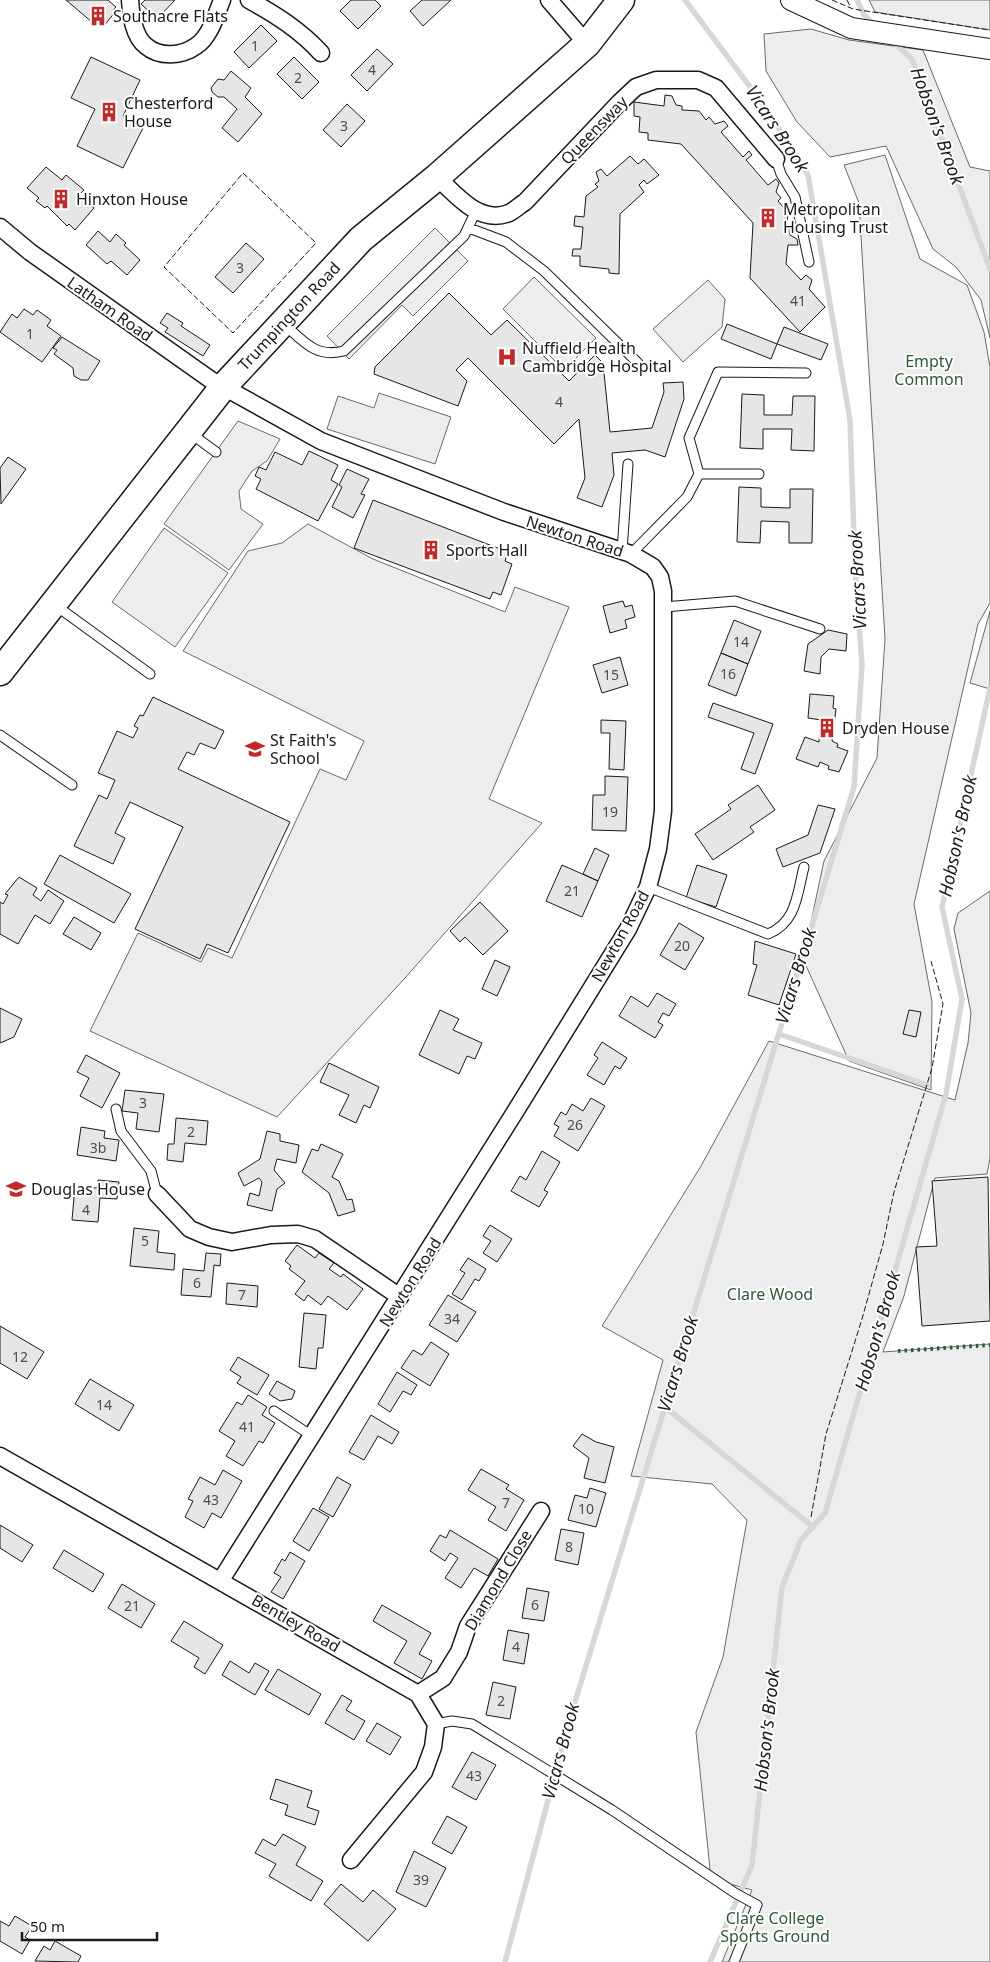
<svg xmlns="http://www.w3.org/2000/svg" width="990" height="1962" font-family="'Noto Sans',sans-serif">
  <rect width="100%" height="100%" fill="#fff"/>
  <!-- built -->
  <path fill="#ededed" stroke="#6a6a6a" d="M869,0H990V30L875,12Z
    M811,29L849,40L923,50L970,167L990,171V338L981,300L956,267L933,249L886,146L830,157L797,122L766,71L764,34Z
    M885,155L920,259L967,285L984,332L990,367V603L978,624L914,904L932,1002L931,1090L849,1061L803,959L824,861L877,758L885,639L859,203L844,165Z
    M435,228L468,261L413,316L402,305L349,359L327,336Z
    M534,277L596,338L564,370L503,309Z
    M708,280L725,299L722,327L683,362L653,329Z
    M379,393L451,417L435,464L327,429L338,396L374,408Z
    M238,421L280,439L267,461L252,471L239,491L241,509L263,524L229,570L164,524Z
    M308,524L373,559L505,612L515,587L569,607L489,799L542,823L405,978L277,1117L90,1031L138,933L201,962L208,948L232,958L320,769L346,780L364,741L183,651L248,551L282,543Z
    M164,528L228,573L175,647L112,602Z
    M990,611V689L970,683Z
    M990,891V1158L987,1174L935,1178L904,1296L883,1352L990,1344V1962H722L752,1890L711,1879L696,1732L723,1657L747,1520L712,1484L631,1476L663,1360L602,1326L701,1166L769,1041L955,1100L968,1043L971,1013L954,929L958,913Z"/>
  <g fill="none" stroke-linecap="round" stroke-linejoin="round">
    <!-- stream -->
    <path stroke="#d7d7d7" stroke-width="5.5" d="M857,0L864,15L875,25
      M891,40L912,59L990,269
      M779,1034L927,1085
      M665,1407L813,1527
      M505,1962L568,1725L854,787L862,665L855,567L850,420L808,175L766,108L685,0
      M710,1962L752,1865L782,1587L801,1540L825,1513L946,1094L962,999L942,907L990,688"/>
  </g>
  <!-- building -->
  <path fill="#e6e6e6" stroke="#1a1a1a" d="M66,0H108L116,7L113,10L115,12L104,26L96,20L93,23Z
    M145,0H175L157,19L141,4Z
    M351,0H375L381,6L358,29L340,11Z
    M422,0H451L423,26L410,11Z
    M261,25L277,41L249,68L234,52Z
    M377,49L393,64L367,91L351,75Z
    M91,57L140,80L123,116L144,126L123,168L77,146L95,109L71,98Z
    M294,57L319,82L302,99L277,74Z
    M231,71L251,88L245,97L262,114L238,142L222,128L237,109L224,97H218L212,92L211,88L218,79L224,80Z
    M665,95L672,96L676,105L682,106V110L699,111L706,120L709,117L715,124L724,121L728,126L721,132L743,157L749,151L752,155L746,160L768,185L776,179L779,183L776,192L781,198L778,201L788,213L787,226H790V235L797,239L798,245H788L786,264L801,280L806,275L812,280L809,289L825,307L800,332L750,278L753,223L681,144L648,140V133L639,132L640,117L634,116V102L664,106Z
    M347,104L365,121L341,147L323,130Z
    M630,156L638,164L644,159L659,175L647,184L644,180L639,185L644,192L620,214L619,274L609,273V269L580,266V256H572L573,249H581L583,227L574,226L575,216L584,217L586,196L598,187L595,184L599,181L596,172L601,169L607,176Z
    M46,167L62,180L66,175L84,190L79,195L94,208L75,230L69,224L67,226L47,206L45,208L36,201L39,198L27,188Z
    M98,231L110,242L116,234L126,243L124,245L140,260L127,275L111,261L107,264L86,245Z
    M246,243L264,259L233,293L215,277Z
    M449,293L491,335L507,320L569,381L595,355L603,363L610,432L652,428L664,392L663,383L683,382L684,399L665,457L645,450L612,453L614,475L602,507L577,498L585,478L579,419L554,444L468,358L456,370L467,381L458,406L374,374L375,367Z
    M24,309L33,315L37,310L51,320L47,326L61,336L42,362L0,332L12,314L17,318Z
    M167,313L183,323L181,326L210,345L203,356L165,332L168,328L160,323Z
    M727,324L777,344L771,359L721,339Z
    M784,327L828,344L821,360L777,344Z
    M62,337L100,361L88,380H81L74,376L73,368L54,354L57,350L53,348Z
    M742,394L764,395V415H792L793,396H815L814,451L791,450L792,429H763V449L740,448Z
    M309,451L338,465L331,480L338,484L318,521L256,489L261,479L255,476L259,467L266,470L275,452L302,465Z
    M8,457L26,469L1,504L0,468Z
    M347,469L369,479L361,494L365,495L353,518L332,507L342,487L339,485Z
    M739,487L761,488V507L790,508V489H813L812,543H789V522L761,521L760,543L737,542Z
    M373,500L508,552L505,561L512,564L501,595L493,592L490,599L354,548Z
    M623,601L625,607L632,605L635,617L625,620L627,628L610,633L603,606Z
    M734,620L761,631L748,664L721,653Z
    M828,630L847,634L846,651L829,649L821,657L820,674L804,671L808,644Z
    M721,653L748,664L736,696L708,685Z
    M620,657L628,685L602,693L593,665Z
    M810,694L834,696L833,708L836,709L832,741L838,744L837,747L848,751L839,772L828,769L829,766L820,762L818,767L796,759L805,737L819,742L821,720L808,718Z
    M153,697L224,731L215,749L200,743L194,755L187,752L178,769L290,822L228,953L207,944L200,959L135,929L183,827L130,802L115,833L125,838L113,864L74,846L99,795L107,799L115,780L98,773L117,731L133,738L138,728L134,726L140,715L143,716Z
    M713,703L773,724L755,774L741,769L754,733L708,717Z
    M601,720L626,721L624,770L609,769L610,733H601Z
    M605,776L628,777L626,831L592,830L593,795H605Z
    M758,785L775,810L750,827L754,832L713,860L695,834L731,809L728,805Z
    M818,805L835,809L820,853L783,867L776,849L808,835Z
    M595,848L609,855L598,881L583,874Z
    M60,855L131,894L114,923L44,884Z
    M562,865L598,881L582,917L546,901Z
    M697,865L727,875L716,907L686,898Z
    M19,877L37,888L33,895L41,901L48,890L64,901L50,924L35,915L18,944L0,934V902L3,904L8,895L5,894Z
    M480,902L508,931L483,955L465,937L460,942L450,931Z
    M74,917L101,933L91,950L63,934Z
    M679,923L704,938L685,970L660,955Z
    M755,941L796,954L779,1005L748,995L757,965L753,964Z
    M495,960L510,967L497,996L482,989Z
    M657,993L676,1004L669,1016L663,1013L658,1022L663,1025L655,1038L619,1016L631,996L648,1007Z
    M0,1008L22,1019L14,1037L0,1043Z
    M440,1010L459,1019L453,1030L482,1043L475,1059L467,1056L459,1074L419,1055Z
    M909,1010L921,1012L916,1037L903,1034Z
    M602,1042L627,1058L620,1069L615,1066L604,1085L587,1075L598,1058L594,1055Z
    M86,1055L120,1073L102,1108L80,1096L89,1078L77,1072Z
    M329,1063L379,1087L370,1108L364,1105L356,1123L339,1115L349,1095L320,1082Z
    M125,1090L164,1094L159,1132L136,1129L138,1113L122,1111Z
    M591,1098L605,1106L578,1151L554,1136L559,1127L554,1124L561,1112L566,1115L572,1104L583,1111Z
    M176,1118L208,1121L206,1145L185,1143L183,1162L167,1160L168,1144H174Z
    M81,1127L105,1131L104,1138L119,1140L116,1161L77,1155Z
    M267,1131L280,1134V1141L299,1145L296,1163L277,1159L274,1170L285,1183L277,1189L272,1211L247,1205L250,1193L259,1196L262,1182L259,1178L244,1186L238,1173L260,1159Z
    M321,1144L343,1154L332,1177L339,1181L347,1200L352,1199L355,1211L338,1216L329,1193L302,1172L312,1149L318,1151Z
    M542,1151L560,1162L544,1190L548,1192L539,1207L511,1191L520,1176L526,1180Z
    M988,1177L990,1321L922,1326L916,1247L937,1246L932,1181Z
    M98,1180L119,1182L117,1199L100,1198L98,1222L72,1220L75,1186L97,1188Z
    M490,1225L512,1239L497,1262L483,1253L491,1241L483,1236Z
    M134,1228L159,1231L157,1252L175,1254L174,1270L130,1266Z
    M297,1245L315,1258L319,1253L334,1263L329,1269L341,1277L343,1274L363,1289L347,1310L328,1296L321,1305L308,1295L304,1301L295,1294L305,1281L289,1269L291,1266L285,1261Z
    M206,1253L221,1254L220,1266L214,1265L211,1297L181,1295L183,1269L204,1271Z
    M468,1258L486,1269L479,1281L475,1279L462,1300L452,1294L465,1273L460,1270Z
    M227,1283L258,1286L257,1307L226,1304Z
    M448,1295L476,1312L457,1342L429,1325Z
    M304,1313L326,1315L323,1348H318L316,1369L299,1367Z
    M0,1326L44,1352L27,1379L0,1363Z
    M431,1342L449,1354L430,1386L401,1368L413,1350L422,1355Z
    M238,1357L269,1375L257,1395L237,1383L241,1377L230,1370Z
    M397,1372L417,1385L411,1395L403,1391L390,1412L378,1404Z
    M90,1379L134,1405L119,1431L75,1404Z
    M277,1381L295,1391L292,1399L280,1401L269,1394Z
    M248,1395L267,1407L262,1415L275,1423L263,1443L259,1441L243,1466L226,1456L235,1441L219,1431L237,1402L242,1405Z
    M371,1415L399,1432L392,1444L378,1436L364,1460L349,1452Z
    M582,1434L596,1442L614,1447L605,1483L584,1478L589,1458L573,1446Z
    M481,1469L509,1485L506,1489L524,1500L506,1531L488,1520L496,1507L468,1490Z
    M223,1470L242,1481L221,1518L212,1513L204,1528L185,1517L193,1501L188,1499L200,1477L215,1485Z
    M337,1477L351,1485L333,1517L319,1509Z
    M590,1488L606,1493L596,1527L568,1520L575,1495L587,1498Z
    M313,1508L329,1517L309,1551L293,1541Z
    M0,1525L33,1545L22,1562L0,1548Z
    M561,1529L584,1533L578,1565L555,1560Z
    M450,1530L498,1559L488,1576L474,1568L461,1588L445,1578L458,1558L450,1553L445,1561L430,1551L440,1535L446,1538Z
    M64,1550L104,1574L93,1592L53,1568Z
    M290,1552L305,1561L283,1599L271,1592L281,1577L274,1573L282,1559L285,1561Z
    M122,1584L155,1604L141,1628L108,1608Z
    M527,1588L549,1592L544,1621L522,1618Z
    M382,1605L431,1633L419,1654L432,1661L422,1679L394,1663L407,1641L373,1621Z
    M184,1621L223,1645L205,1674L194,1667L199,1658L171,1641Z
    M508,1630L529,1634L524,1664L503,1660Z
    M230,1661L249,1673L255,1663L269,1671L255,1695L222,1675Z
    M278,1669L321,1694L309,1715L265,1690Z
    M493,1682L516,1687L510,1719L486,1715Z
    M342,1695L352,1701L346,1710L365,1721L354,1740L325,1723Z
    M377,1723L401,1737L390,1755L366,1741Z
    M472,1752L496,1765L476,1800L452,1787Z
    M276,1779L312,1791L307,1807L319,1811L315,1825L285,1815L288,1805L270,1799Z
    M447,1816L467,1827L452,1854L432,1843Z
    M283,1834L306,1847L296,1865L323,1881L311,1901L269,1876L276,1864L255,1853L263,1839L275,1846Z
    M414,1851L446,1868L426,1907L396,1892Z
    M341,1884L363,1902L373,1890L396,1909L368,1941L324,1904Z
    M15,1916L32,1926L25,1937L30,1940L22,1954L0,1941V1921L9,1926Z
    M55,1941L81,1956L78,1962L35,1961L44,1946L50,1950Z"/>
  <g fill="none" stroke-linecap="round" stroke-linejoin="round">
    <defs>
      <path id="service" d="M776,159L781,174L795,197L809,262
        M469,228L506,242L544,271L638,363
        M285,325C304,342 316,358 344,351L464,236L476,211
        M190,433L216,452
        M699,474L689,438L718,372L806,373
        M622,551L628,464
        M631,554L687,497L699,474H759
        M55,605L150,674
        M664,607L735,601L820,629
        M0,735L72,785
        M648,887L768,934C797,922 797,894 804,867
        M116,1109L121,1131L151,1171L157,1194
        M274,1411L312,1436
        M436,1724L452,1721L472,1724L612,1810L735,1893L757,1905L734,1962"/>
      <path id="minor" d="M130,0C131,14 133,36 146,46C160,58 182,56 196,46C210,37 216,15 222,0
        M249,0C276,15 300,30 321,53
        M549,0L587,44
        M437,177C456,195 480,225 509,213C515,210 520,205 525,202L619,103L636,87L656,80H698L716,88L776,159
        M0,227L30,252L211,380L321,441L504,512L631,554L653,567L660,577L663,591V811L658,849L648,887L628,929L515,1112L221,1580
        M157,1194L190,1229L209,1237L232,1242L271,1235L298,1234L315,1239L400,1297
        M0,1456L418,1694L436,1724L433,1747L424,1772L351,1860
        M418,1694L443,1678L459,1652L468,1626L541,1511"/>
      <path id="tertiary" d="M791,0L851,28L990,49"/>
      <path id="primary" d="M0,672L223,387L361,239L437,177L587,44L621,0"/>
    </defs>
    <!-- service casing -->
    <use href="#service" stroke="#1a1a1a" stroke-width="11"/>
    <!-- minor casing -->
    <use href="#minor" stroke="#1a1a1a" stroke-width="19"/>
    <!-- tertiary casing -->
    <use href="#tertiary" stroke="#1a1a1a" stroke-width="22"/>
    <!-- primary casing -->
    <use href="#primary" stroke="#1a1a1a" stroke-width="29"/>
    <!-- service -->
    <use href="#service" stroke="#fff" stroke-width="9"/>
    <!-- minor -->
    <use href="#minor" stroke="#fff" stroke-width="16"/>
    <!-- tertiary -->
    <use href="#tertiary" stroke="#fff" stroke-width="20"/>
    <!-- primary -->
    <use href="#primary" stroke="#fff" stroke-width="26"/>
    <!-- hedge -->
    <path stroke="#2b5a34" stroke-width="4" stroke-dasharray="2.5 4" stroke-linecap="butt" d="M898,1351L990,1345"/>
    <!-- fence -->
    <path stroke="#1a1a1a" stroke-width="1" stroke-dasharray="6 2.5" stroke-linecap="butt" d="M832,0L853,9L990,30
      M847,0L851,8
      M243,173L316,243L233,333L164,267Z
      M811,1517L826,1434L862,1319L883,1244L894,1192L932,1068L943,1004L931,961"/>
  </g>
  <!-- icons -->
  <defs>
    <symbol id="building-bare" viewBox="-9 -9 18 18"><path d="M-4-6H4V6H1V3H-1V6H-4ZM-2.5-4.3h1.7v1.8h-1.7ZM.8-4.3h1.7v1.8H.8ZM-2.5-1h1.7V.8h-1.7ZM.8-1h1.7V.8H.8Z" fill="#c62828" stroke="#fff" stroke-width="2.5" paint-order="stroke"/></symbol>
    <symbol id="hospital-bare" viewBox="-9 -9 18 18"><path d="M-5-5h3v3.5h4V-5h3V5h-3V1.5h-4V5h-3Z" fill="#c62828" stroke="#fff" stroke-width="2.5" paint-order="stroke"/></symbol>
    <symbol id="school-bare" viewBox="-9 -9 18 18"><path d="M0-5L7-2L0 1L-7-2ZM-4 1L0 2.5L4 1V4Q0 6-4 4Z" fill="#c62828" stroke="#fff" stroke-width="2.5" paint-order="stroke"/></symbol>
    <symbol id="university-bare" viewBox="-9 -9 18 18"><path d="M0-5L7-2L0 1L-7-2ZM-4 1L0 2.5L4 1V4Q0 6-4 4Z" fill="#c62828" stroke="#fff" stroke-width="2.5" paint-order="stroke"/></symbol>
  </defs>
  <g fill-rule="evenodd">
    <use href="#building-bare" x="84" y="2" width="28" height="28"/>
    <use href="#building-bare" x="95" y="98" width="28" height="28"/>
    <use href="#building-bare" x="47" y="185" width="28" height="28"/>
    <use href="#building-bare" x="754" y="204" width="28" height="28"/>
    <use href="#hospital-bare" x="493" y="343" width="28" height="28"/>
    <use href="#building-bare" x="417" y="536" width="28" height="28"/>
    <use href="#building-bare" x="813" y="714" width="28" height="28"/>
    <use href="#school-bare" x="241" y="735" width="28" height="28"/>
    <use href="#university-bare" x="2" y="1175" width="28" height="28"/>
  </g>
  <g text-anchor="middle" stroke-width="4" stroke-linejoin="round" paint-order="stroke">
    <!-- number labels -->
    <g font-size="14" fill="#4d4d4d">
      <text x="255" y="51">1</text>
      <text x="372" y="75">4</text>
      <text x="298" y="83">2</text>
      <text x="344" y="131">3</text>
      <text x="240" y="273">3</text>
      <text x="798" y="306">41</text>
      <text x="30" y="339">1</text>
      <text x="559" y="407">4</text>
      <text x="741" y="647">14</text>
      <text x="728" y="679">16</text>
      <text x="611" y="680">15</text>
      <text x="610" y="817">19</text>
      <text x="572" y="896">21</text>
      <text x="682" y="951">20</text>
      <text x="143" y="1108">3</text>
      <text x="575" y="1130">26</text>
      <text x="191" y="1137">2</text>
      <text x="98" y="1153">3b</text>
      <text x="86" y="1215">4</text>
      <text x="145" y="1246">5</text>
      <text x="197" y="1288">6</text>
      <text x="242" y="1300">7</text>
      <text x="452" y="1324">34</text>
      <text x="20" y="1362">12</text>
      <text x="104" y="1410">14</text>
      <text x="247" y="1432">41</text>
      <text x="211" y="1505">43</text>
      <text x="506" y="1508">7</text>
      <text x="586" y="1514">10</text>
      <text x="569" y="1552">8</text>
      <text x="535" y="1610">6</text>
      <text x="132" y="1611">21</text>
      <text x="516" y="1652">4</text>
      <text x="501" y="1706">2</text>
      <text x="474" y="1781">43</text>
      <text x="421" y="1885">39</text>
    </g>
    <!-- poi labels -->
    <g font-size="16" fill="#1a1a1a" stroke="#fff" text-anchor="start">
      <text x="113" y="22">Southacre Flats</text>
      <text x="124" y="109">Chesterford<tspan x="124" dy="18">House</tspan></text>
      <text x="76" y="205">Hinxton House</text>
      <text x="783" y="215">Metropolitan<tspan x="783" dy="18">Housing Trust</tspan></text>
      <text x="522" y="354">Nuffield Health<tspan x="522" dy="18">Cambridge Hospital</tspan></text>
      <text x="446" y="556">Sports Hall</text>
      <text x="842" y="734">Dryden House</text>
      <text x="270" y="746">St Faith's<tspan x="270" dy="18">School</tspan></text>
      <text x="31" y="1195">Douglas House</text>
    </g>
    <!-- street labels -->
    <g font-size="16" fill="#1a1a1a" stroke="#fff">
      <text transform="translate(594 130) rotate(-46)" y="6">Queensway</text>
      <text transform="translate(110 309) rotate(35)" y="6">Latham Road</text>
      <text transform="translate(289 316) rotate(-47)" y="6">Trumpington Road</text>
      <text transform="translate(575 536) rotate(18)" y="6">Newton Road</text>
      <text transform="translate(620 936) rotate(-61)" y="6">Newton Road</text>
      <text transform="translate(410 1282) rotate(-58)" y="6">Newton Road</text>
      <text transform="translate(498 1580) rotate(-59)" y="6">Diamond Close</text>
      <text transform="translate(296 1623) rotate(30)" y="6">Bentley Road</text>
    </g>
    <!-- park labels -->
    <g font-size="16" fill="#2b5a34" stroke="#fff">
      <text x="929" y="367">Empty<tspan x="929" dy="18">Common</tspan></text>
      <text x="770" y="1300">Clare Wood</text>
      <text x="775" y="1924">Clare College<tspan x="775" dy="18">Sports Ground</tspan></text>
    </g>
    <!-- water labels -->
    <g font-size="18" font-style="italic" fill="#1a1a1a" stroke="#fff">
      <text transform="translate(937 126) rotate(70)" y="6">Hobson's Brook</text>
      <text transform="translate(777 129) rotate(57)" y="6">Vicars Brook</text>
      <text transform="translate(858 580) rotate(-93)" y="6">Vicars Brook</text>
      <text transform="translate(958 836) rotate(-78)" y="6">Hobson's Brook</text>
      <text transform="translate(796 976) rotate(-73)" y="6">Vicars Brook</text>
      <text transform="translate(878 1331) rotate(-74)" y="6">Hobson's Brook</text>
      <text transform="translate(678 1364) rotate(-73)" y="6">Vicars Brook</text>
      <text transform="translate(767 1730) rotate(-84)" y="6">Hobson's Brook</text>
      <text transform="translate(561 1751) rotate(-75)" y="6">Vicars Brook</text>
    </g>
  </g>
  <!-- scale -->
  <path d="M22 1932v8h135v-8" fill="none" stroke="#1a1a1a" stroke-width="2.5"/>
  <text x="30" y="1932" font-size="15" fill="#1a1a1a" stroke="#ffffff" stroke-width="4" paint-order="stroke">50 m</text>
</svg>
